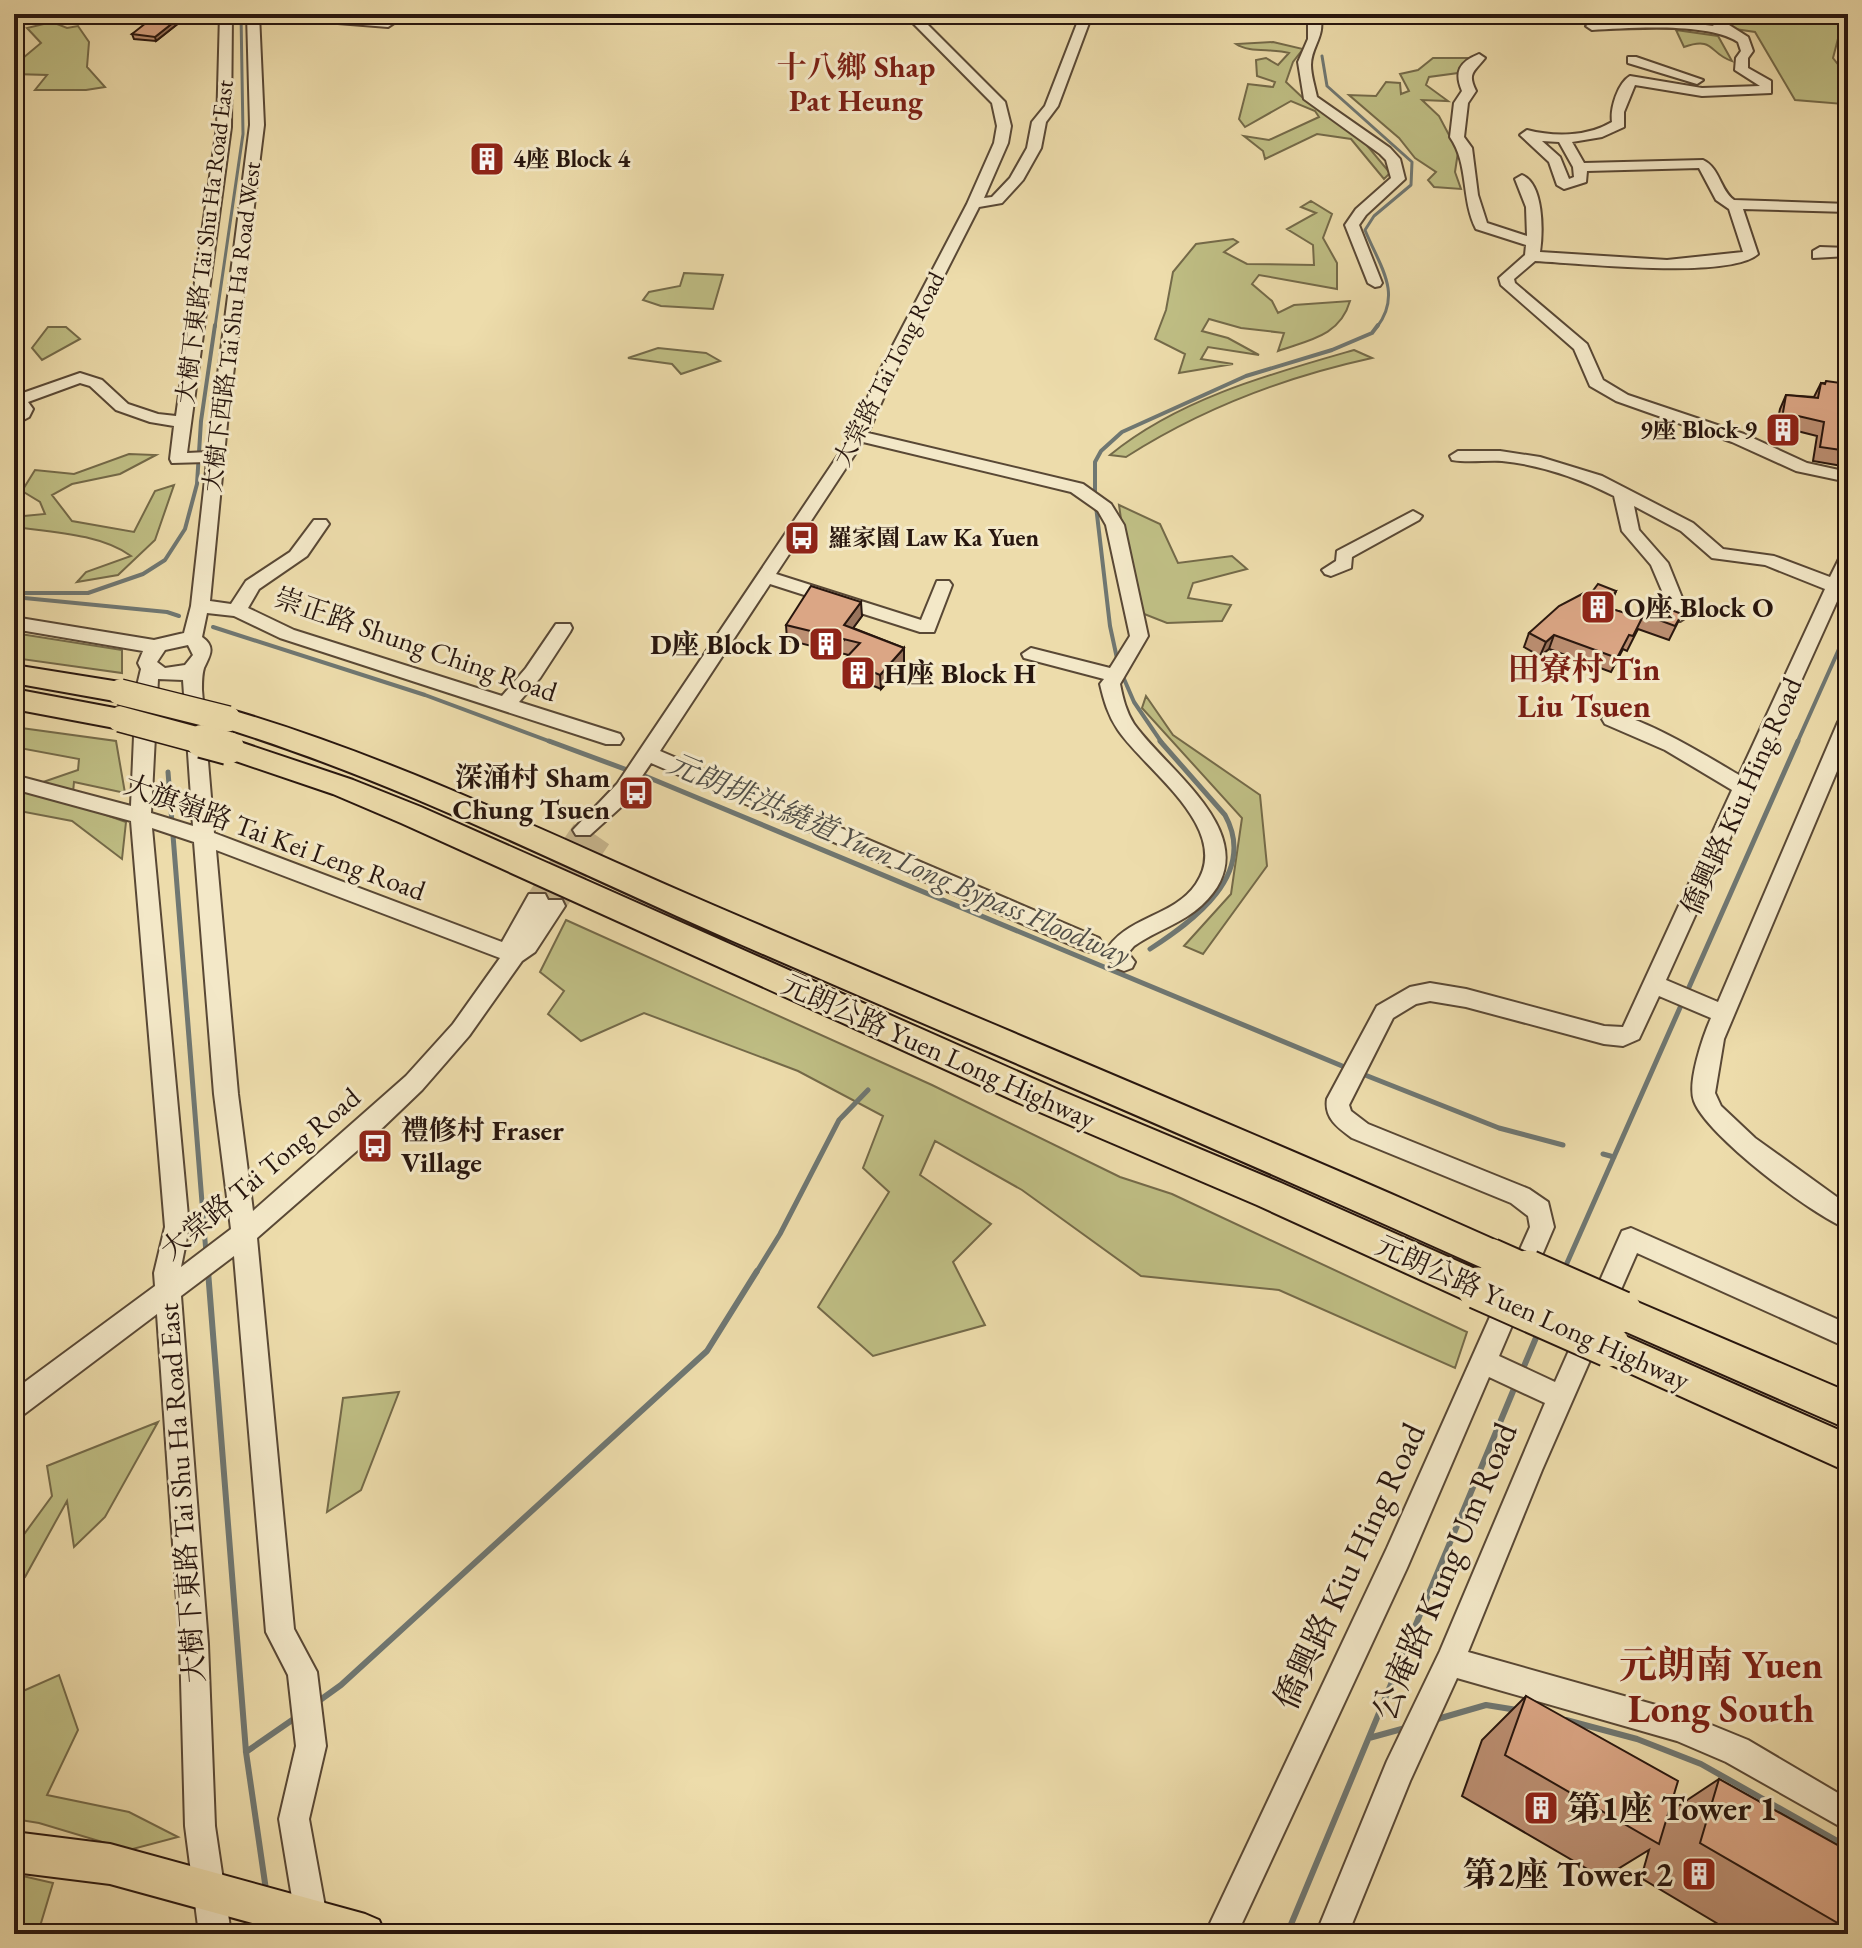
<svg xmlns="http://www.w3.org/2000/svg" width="1862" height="1948" font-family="'EB Garamond','Noto Serif TC',serif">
  <rect width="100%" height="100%" fill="#eddcab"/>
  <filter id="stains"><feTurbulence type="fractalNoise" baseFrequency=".0025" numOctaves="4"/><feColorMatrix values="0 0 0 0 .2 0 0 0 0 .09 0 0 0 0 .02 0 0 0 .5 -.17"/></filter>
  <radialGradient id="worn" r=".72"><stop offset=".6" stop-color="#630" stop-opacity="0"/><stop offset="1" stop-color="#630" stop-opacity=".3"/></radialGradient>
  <!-- green -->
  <path fill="#bfbe84" stroke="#746a49" stroke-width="2" d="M1784,15L1816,22L1848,20V27L1840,31L1833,58L1848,77V94H1841L1843,104L1795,100L1755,32L1728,28L1717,20L1770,24Z
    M52,22L67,28L78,26L89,42L87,67L105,87L86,90H35L47,75L14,74V41L23,58L41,43L27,28Z
    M1676,30L1718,36L1732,61C1709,54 1715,36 1684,47Z
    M1273,42L1303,49L1293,62L1286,82L1304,99L1365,143L1390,173L1384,179L1351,139L1317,134L1265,159L1263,151L1244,136L1269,140L1319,117L1315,111L1291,101L1245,127L1239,119L1248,84L1273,87L1275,82L1257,76L1256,60L1266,58L1278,65L1289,53C1273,48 1249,53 1236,44Z
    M1433,58H1470L1458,73L1429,77L1426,85L1448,101L1422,100L1439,116L1458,152L1455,172L1461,189L1434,187L1428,180L1436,172L1415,158L1399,138L1349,95L1376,96L1386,82L1400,83L1401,94L1409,91L1400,74L1418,70Z
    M1311,201L1332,214L1323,238L1337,263V289L1259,275L1252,284L1272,301L1278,313L1294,305L1350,301C1340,336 1309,340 1278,351L1284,333L1241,328L1209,319L1202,331L1228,338L1259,355L1208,347L1201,359L1233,364L1179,373L1185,354L1155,339L1166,310L1173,272L1196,244L1233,239L1238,242L1224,252L1247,264L1314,265L1313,245L1287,229L1316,213L1301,207Z
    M684,273L723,275L713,309L661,306L643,300L649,292L680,286Z
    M48,327H66L80,339L42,360L32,348Z
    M658,348L706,353L720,361L681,374L672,364L628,358Z
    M1354,350L1372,358C1285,377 1201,409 1126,457L1110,455C1178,399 1270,374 1354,350Z
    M129,454L156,455L120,474L72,484L52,495L72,521L134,532L155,491L174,485L155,540L118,575L77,582L86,572L131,556C101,534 51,532 15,527L14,517L45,514L40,502L22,491L35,470L74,474Z
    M1119,505L1160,524L1178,563L1232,556L1247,569L1193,583L1188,598L1231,605L1222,621L1167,623L1134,610Z
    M14,633L122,650V673L14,658Z
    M1146,696L1173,735L1260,795L1267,866L1203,954L1184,946L1231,894L1242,818L1142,708Z
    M14,727L116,741L125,793L74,782L72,803L126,822L122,859L72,821L14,810V792L78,770L79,759L14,747Z
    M566,920L932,1085L1120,1177L1172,1194L1467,1332L1455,1368L1279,1290L1141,1276L1022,1190L935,1141L920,1175L991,1224L953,1262L985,1325L873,1356L818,1307L889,1192L863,1168L883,1116L798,1071L644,1013L581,1041L548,1014L564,991L540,972Z
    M399,1392L361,1490L327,1512L343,1398Z
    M158,1422L105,1517L74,1547L67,1501L25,1577L14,1586V1548L52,1496L47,1466Z
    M59,1675L78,1730L47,1795L129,1812L178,1837L129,1850L39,1823L14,1819V1740L19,1731L14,1727V1695Z
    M14,1874L53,1883L38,1933L14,1934Z"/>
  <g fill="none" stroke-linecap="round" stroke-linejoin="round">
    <!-- stream-far3 -->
    <path stroke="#6f7772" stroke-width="3" d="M1322,56L1327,86L1412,162L1411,185L1374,216L1365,230C1379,265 1403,293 1377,327
      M215,327L243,134L241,14"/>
    <!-- stream-far2 -->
    <path stroke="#6f7772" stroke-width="4" d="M1095,496V462L1101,451L1122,432L1246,376L1332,350L1372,333L1378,325
      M1096,506L1110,626L1118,663
      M14,593H88L143,574L165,560L185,529L197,484L201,421L215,325
      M14,597L167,612L179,616
      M213,627L425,695L554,743
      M1121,672L1134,702L1162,743
      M1797,743L1848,629"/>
    <!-- stream-far1 -->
    <path stroke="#6f7772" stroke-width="5" d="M549,741L630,771
      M168,772L206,1253
      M640,774L1347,1068
      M1150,949C1193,921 1258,875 1225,815L1160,741
      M1360,1073L1499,1128L1563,1145
      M1603,1154L1614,1157
      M1563,1272L1798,741
      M756,1273L780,1234L839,1120L868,1090"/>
    <!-- stream -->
    <path stroke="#6f7772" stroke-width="6" d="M208,1271L246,1752L266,1890
      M1522,1371L1538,1333
      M316,1703L341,1685L707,1351L757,1271
      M1434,1720L1486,1705L1517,1710
      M1566,1720L1637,1739L1701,1764L1848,1847
      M1369,1738L1409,1727
      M246,1752L298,1716
      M1287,1934L1516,1384"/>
    <!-- minor-tunnel -->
    <path stroke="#c6b48c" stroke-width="22" stroke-dasharray="22 11" stroke-linecap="butt" d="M537,900L583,830
      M554,906L600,838"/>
    <defs>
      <path id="minor" d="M220,14H232L231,127L187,453L208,452L250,125L247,14H259L264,125L227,424L210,601L231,604L246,581L290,552L314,520H326L329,524L307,556L259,589L248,608L294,630L502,696L526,668L556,624H570L572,628L570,632L540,678L519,702L620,734L623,739L620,744H606L280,638L234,616L207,613L202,637C216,647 210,655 204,668C202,674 202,683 202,690L214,833L502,942L529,894H545L548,900H562L565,906L535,952L522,961L469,1036L422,1090L375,1135L257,1238L294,1629L317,1672L326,1746L309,1819L330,1934H298L279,1819L296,1746L288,1675L266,1632L234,1256L181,1296L208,1644L215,1826L231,1934H199L185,1826L180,1644L157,1314L23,1415L14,1418V1390L155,1286L154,1273L165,1227L131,821L14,789V775L131,806L136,690L141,669L138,663L143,651L14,629V617L154,640L184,633L191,606L207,462L172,463L170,459L174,426L150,422L116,410L90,386L80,383L28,402L33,409L29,417L14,425L17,410L14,392L20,394L80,373L102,380L128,404L158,414L176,416L217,127ZM188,645L193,655L185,665L165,668L157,662L165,650ZM158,679L183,680L193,826L151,813ZM152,828L194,842L214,1094L231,1229L181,1267L189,1227ZM216,850L500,958L453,1024L406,1076L253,1211L238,1094Z
        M269,14L388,19L394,23L388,27L275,18Z
        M904,14H917L1005,102L1011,126L1008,143L984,198L992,197L1010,178L1027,148L1032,122L1045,106L1078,21L1085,14H1098L1089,23L1058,106L1046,122L1041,148L1023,180L1002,203L979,207L893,376L868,433L1083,484L1111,504L1124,525L1148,636L1120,684C1123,699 1126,711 1134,724C1168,772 1272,840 1202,905C1183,923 1155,931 1134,946L1128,953L1135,962L1132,968L1124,971L1116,968L1104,954C1124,916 1173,918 1196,884C1234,829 1144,769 1118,730C1108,715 1104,701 1100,684L1104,679L1024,658L1022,654L1031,648L1110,668L1130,636L1106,525L1098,511L1071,492L863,442L776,574L921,620L937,581H949L952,585L934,632H920L770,584L660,751L1099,938L1102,944L1099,950L1091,952L1083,950L651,763L621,807L590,835H576L573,830L617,784L851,436L877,376L967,204L994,143L997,126L992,103Z
        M1308,14H1320C1326,37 1311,46 1311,65C1311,75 1315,87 1317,97L1390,148L1400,159L1405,179L1366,215L1359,225L1382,283L1380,286L1375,287L1368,283L1345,225L1356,209L1391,178L1386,160L1380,154L1304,99L1298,62L1308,39Z
        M1706,14H1718V18L1748,37L1753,51L1748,58V68L1771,81V93L1702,96L1635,85L1624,112V127L1602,137L1572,142L1584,163L1703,160C1720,168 1720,190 1734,200L1848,204V212L1743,209L1758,254C1729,280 1578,263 1535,261L1514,279L1515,283L1587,344L1603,380L1628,395L1744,434L1807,463L1848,472V482L1796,471L1732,442L1616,401L1590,386L1574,349L1501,285L1499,278L1525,255L1526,245L1476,229C1461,200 1469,164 1450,137L1454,103L1462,91C1454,72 1459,62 1479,54L1485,58C1474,72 1467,73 1476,91L1468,103L1464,137L1472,148L1478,195L1487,223L1527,236L1526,207L1515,179L1522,175C1544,184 1543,232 1540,252L1667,260L1743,252L1729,209L1716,200L1699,168L1587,171L1586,182L1564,189L1557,185L1549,162L1520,135L1527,130C1554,137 1587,137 1612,122C1610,108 1618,83 1630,76L1702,88L1760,86L1735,70L1736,58L1741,51L1738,42C1708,22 1629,28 1592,30L1586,26L1592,22L1654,19L1714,26L1708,22ZM1542,141L1559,142L1573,167L1574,177L1569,179L1560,157Z
        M1628,57H1636L1703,80L1697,84L1628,63Z
        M1820,247L1848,248V256L1813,258V251Z
        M1458,451H1500L1540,457L1602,476L1693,523L1723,549L1774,556L1830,577L1842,553L1848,551V577L1666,980L1718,1002L1838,722L1848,715V745L1724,1039L1715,1093L1721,1106L1755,1138L1848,1205V1229C1813,1216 1706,1135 1694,1101C1687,1083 1703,1036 1711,1018L1659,996L1639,1039L1623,1046L1604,1044L1466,1007L1430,1001L1416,1004L1393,1018L1349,1105L1351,1111L1368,1124L1529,1189L1548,1202L1554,1227L1499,1356L1555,1382L1622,1231L1631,1228L1848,1324V1348L1637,1253L1542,1470L1468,1652L1677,1711L1748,1740L1848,1799V1831L1726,1762L1677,1741L1457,1678L1410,1781L1348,1934H1316L1387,1761L1440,1651L1545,1403L1489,1377L1407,1568L1237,1934H1205L1387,1548L1530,1227L1528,1216L1511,1203L1352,1138C1338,1128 1324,1118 1327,1099L1377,1006L1410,987L1430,983L1466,989L1604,1026L1623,1027L1732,790L1665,750L1605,724L1602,719L1605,714C1629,708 1715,761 1739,775L1825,589L1765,565L1712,558L1681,531L1634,506L1639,530L1668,563L1689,615L1680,621L1674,619L1651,565L1622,531L1614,496C1579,478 1541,465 1502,461C1485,460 1468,463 1452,460L1450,456Z
        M1413,511L1422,516L1419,520L1352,557L1351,568L1331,576L1325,574L1322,570L1336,561L1337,551Z"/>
      <path id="major" d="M14,1832L110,1844L365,1914L379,1920L385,1934H292L110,1884L14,1872Z"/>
      <path id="highway" d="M14,665L120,682L130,685L134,692L130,699L120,702L14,683Z
        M14,689L120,709L130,712L134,719L130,726L120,729L14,709Z
        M228,709C397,758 554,837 715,906C945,1005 1176,1100 1405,1200L1504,1244L1509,1255L1504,1266L1491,1271L1478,1266C1231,1154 981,1049 733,941C562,866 397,781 218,726L214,719L218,712Z
        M228,738L353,780L421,807L1059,1090L1281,1183L1491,1276L1496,1288L1491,1300L1478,1305L1465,1300L1257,1205L1035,1110L401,823L333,794L218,755L214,748L218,741Z
        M1621,1295L1848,1392V1429L1608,1324L1602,1312L1608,1300Z
        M1609,1329L1848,1434V1472L1596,1358L1590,1346L1596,1334Z"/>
    </defs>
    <!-- minor casing -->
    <use href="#minor" stroke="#594835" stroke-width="4"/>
    <!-- major casing -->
    <use href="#major" stroke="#28160e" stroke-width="4"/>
    <!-- highway casing -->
    <use href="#highway" stroke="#28160e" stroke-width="4"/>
    <!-- minor -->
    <use href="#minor" fill="#f3e8c8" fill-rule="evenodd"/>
    <!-- major -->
    <use href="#major" fill="#eddcab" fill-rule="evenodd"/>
    <!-- highway -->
    <use href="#highway" fill="#eddcab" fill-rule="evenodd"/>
    <defs>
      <path id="highway-bridge-far2" d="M120,692L228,719
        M120,719L209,743"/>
      <path id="highway-bridge-far1" d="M202,741L228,748
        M1491,1255L1532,1273"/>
      <path id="highway-bridge" d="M1528,1271L1621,1312
        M1478,1288L1609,1346"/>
    </defs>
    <!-- highway-bridge-far2 casing -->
    <use href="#highway-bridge-far2" stroke="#28160e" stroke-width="28" stroke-linecap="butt"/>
    <!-- highway-bridge-far1 casing -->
    <use href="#highway-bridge-far1" stroke="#28160e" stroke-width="36" stroke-linecap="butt"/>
    <!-- highway-bridge casing -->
    <use href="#highway-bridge" stroke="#28160e" stroke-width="45" stroke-linecap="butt"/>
    <!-- highway-bridge-far2 -->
    <use href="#highway-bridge-far2" stroke="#eddcab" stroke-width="25"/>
    <!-- highway-bridge-far1 -->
    <use href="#highway-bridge-far1" stroke="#eddcab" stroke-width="32"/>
    <!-- highway-bridge -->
    <use href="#highway-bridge" stroke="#eddcab" stroke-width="41"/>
  </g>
  <!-- wall -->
  <path fill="#bc8f72" stroke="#28160e" stroke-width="2" d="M180,22L156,41L134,39L132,34Z
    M1821,383L1848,384V467L1813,461L1817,436L1793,430L1790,436L1775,433L1780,409L1786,395L1814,397Z
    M1616,591L1608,608L1641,618L1643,614H1682L1669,640L1638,629L1627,651L1623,649L1611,672L1549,649L1540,656L1524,647L1529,633L1589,596Z
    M862,616L853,628L904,648V663L881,689L845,674L844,660L849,655L787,640L786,625Z
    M1526,1696L1669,1812L1719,1779L1848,1851V1934H1735L1641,1878L1649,1850L1603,1878L1462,1796L1482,1740Z"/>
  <!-- shaded-wall -->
  <path fill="#99745d" stroke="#28160e" stroke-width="2" d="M179,18L180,22L156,41L155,37Z
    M1616,591L1610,606L1599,621L1605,607Z
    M861,602L862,616L845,639L844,625Z
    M1554,635L1549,649L1540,656L1546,642Z
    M904,648V663L881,689L880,675Z"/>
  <!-- building -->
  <path fill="#dba685" stroke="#28160e" stroke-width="2" d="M156,15L179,18L155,37L132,34Z
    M1826,381L1848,384V451L1820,447L1824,422L1798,416L1797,422L1782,418L1786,395L1818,398L1821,383L1825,384Z
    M1598,584L1616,591L1605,607L1642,618L1633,636L1629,635L1617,658L1554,635L1546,642L1529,633L1559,606L1584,593L1589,596Z
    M811,586L861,602L844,625L904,648L880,675L844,660L860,643L786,625Z
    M1650,602L1682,614L1675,626L1643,614Z
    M1526,1696L1678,1781L1659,1844L1505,1755Z
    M1719,1779L1848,1851V1929L1700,1843Z"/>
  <!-- icons -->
  <defs>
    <symbol id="building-square" viewBox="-11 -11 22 22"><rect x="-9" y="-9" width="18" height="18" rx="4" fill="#8f2418" stroke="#f3e8c8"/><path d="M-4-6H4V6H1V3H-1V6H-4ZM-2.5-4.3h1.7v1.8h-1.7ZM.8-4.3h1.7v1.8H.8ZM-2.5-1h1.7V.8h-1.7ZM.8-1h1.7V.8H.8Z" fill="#fff"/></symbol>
    <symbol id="bus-square" viewBox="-11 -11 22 22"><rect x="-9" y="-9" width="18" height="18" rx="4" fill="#8f2418" stroke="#f3e8c8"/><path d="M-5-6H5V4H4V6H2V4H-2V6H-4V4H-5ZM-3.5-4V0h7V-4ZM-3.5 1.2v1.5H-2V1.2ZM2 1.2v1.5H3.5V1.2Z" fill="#fff"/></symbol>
  </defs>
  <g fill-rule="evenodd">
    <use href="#building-square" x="467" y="139" width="40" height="40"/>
    <use href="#building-square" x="1763" y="410" width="40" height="40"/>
    <use href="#bus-square" x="782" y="518" width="40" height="40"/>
    <use href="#building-square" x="1578" y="587" width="40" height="40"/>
    <use href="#building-square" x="806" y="624" width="40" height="40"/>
    <use href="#building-square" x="838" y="653" width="40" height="40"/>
    <use href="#bus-square" x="616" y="773" width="40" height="40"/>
    <use href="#bus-square" x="355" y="1126" width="40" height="40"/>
    <use href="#building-square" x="1521" y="1788" width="40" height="40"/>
    <use href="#building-square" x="1679" y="1854" width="40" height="40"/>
  </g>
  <g text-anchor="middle" stroke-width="6" stroke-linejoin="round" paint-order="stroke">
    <!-- far-poi labels -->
    <g font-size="24" font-weight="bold" fill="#28160e" stroke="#f3e8c8" text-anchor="start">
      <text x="513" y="167">4座 Block 4</text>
      <text x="1757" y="438" text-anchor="end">9座 Block 9</text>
      <text x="828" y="546">羅家園 Law Ka Yuen</text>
    </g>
    <!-- far-street labels -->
    <g font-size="24" fill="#28160e" stroke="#f3e8c8">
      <text transform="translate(205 242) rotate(-83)" y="8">大樹下東路 Tai Shu Ha Road East</text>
      <text transform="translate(232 327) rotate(-83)" y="8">大樹下西路 Tai Shu Ha Road West</text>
      <text transform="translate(889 369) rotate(-63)" y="8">大棠路 Tai Tong Road</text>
    </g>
    <!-- poi labels -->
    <g font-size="28" font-weight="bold" fill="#28160e" stroke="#f3e8c8" text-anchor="start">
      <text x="1624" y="617">O座 Block O</text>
      <text x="800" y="654" text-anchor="end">D座 Block D</text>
      <text x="884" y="683">H座 Block H</text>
      <text x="610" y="787" text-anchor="end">深涌村 Sham<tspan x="610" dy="32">Chung Tsuen</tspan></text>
      <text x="401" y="1140">禮修村 Fraser<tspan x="401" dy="32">Village</tspan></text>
    </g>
    <!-- street labels -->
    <g font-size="28" fill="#28160e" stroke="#f3e8c8">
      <text transform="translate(416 644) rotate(19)" y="10">崇正路 Shung Ching Road</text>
      <text transform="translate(1741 796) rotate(-66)" y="10">僑興路 Kiu Hing Road</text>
      <text transform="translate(275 837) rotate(20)" y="10">大旗嶺路 Tai Kei Leng Road</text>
      <text transform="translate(939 1051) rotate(24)" y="10">元朗公路 Yuen Long Highway</text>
      <text transform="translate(260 1173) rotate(-40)" y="10">大棠路 Tai Tong Road</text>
      <text transform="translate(1533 1312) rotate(24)" y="10">元朗公路 Yuen Long Highway</text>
      <text transform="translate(181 1493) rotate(-94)" y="10">大樹下東路 Tai Shu Ha Road East</text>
    </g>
    <!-- far-district labels -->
    <g font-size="30" font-weight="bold" fill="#7a1f14" stroke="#f3e8c8">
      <text x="856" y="77">十八鄉 Shap<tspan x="856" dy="34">Pat Heung</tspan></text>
    </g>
    <!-- water labels -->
    <g font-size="30" font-style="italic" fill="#524f48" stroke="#f3e8c8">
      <text transform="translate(899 859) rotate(23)" y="10">元朗排洪繞道 Yuen Long Bypass Floodway</text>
    </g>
    <!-- quarter labels -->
    <g font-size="32" font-weight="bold" fill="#7a1f14" stroke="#f3e8c8">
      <text x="1584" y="680">田寮村 Tin<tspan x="1584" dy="37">Liu Tsuen</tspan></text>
    </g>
    <!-- near-street labels -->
    <g font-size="34" fill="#28160e" stroke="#f3e8c8">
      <text transform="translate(1349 1566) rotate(-65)" y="12">僑興路 Kiu Hing Road</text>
      <text transform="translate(1444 1571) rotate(-67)" y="12">公庵路 Kung Um Road</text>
    </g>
    <!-- near-poi labels -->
    <g font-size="34" font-weight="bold" fill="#28160e" stroke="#f3e8c8" text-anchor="start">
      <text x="1567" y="1820">第1座 Tower 1</text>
      <text x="1673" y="1886" text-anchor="end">第2座 Tower 2</text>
    </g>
    <!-- near-quarter labels -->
    <g font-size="38" font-weight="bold" fill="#7a1f14" stroke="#f3e8c8">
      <text x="1721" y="1678">元朗南 Yuen<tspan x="1721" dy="44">Long South</tspan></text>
    </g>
  </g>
  <!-- margin -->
  <rect width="1862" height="1948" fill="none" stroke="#eddcab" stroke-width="48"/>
  <rect x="16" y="16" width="1830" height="1916" fill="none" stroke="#28160e" stroke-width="4"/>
  <rect x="24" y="24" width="1814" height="1900" fill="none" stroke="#28160e" stroke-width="2"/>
  <rect width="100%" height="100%" filter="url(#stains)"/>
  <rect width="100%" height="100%" fill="url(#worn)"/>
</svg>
